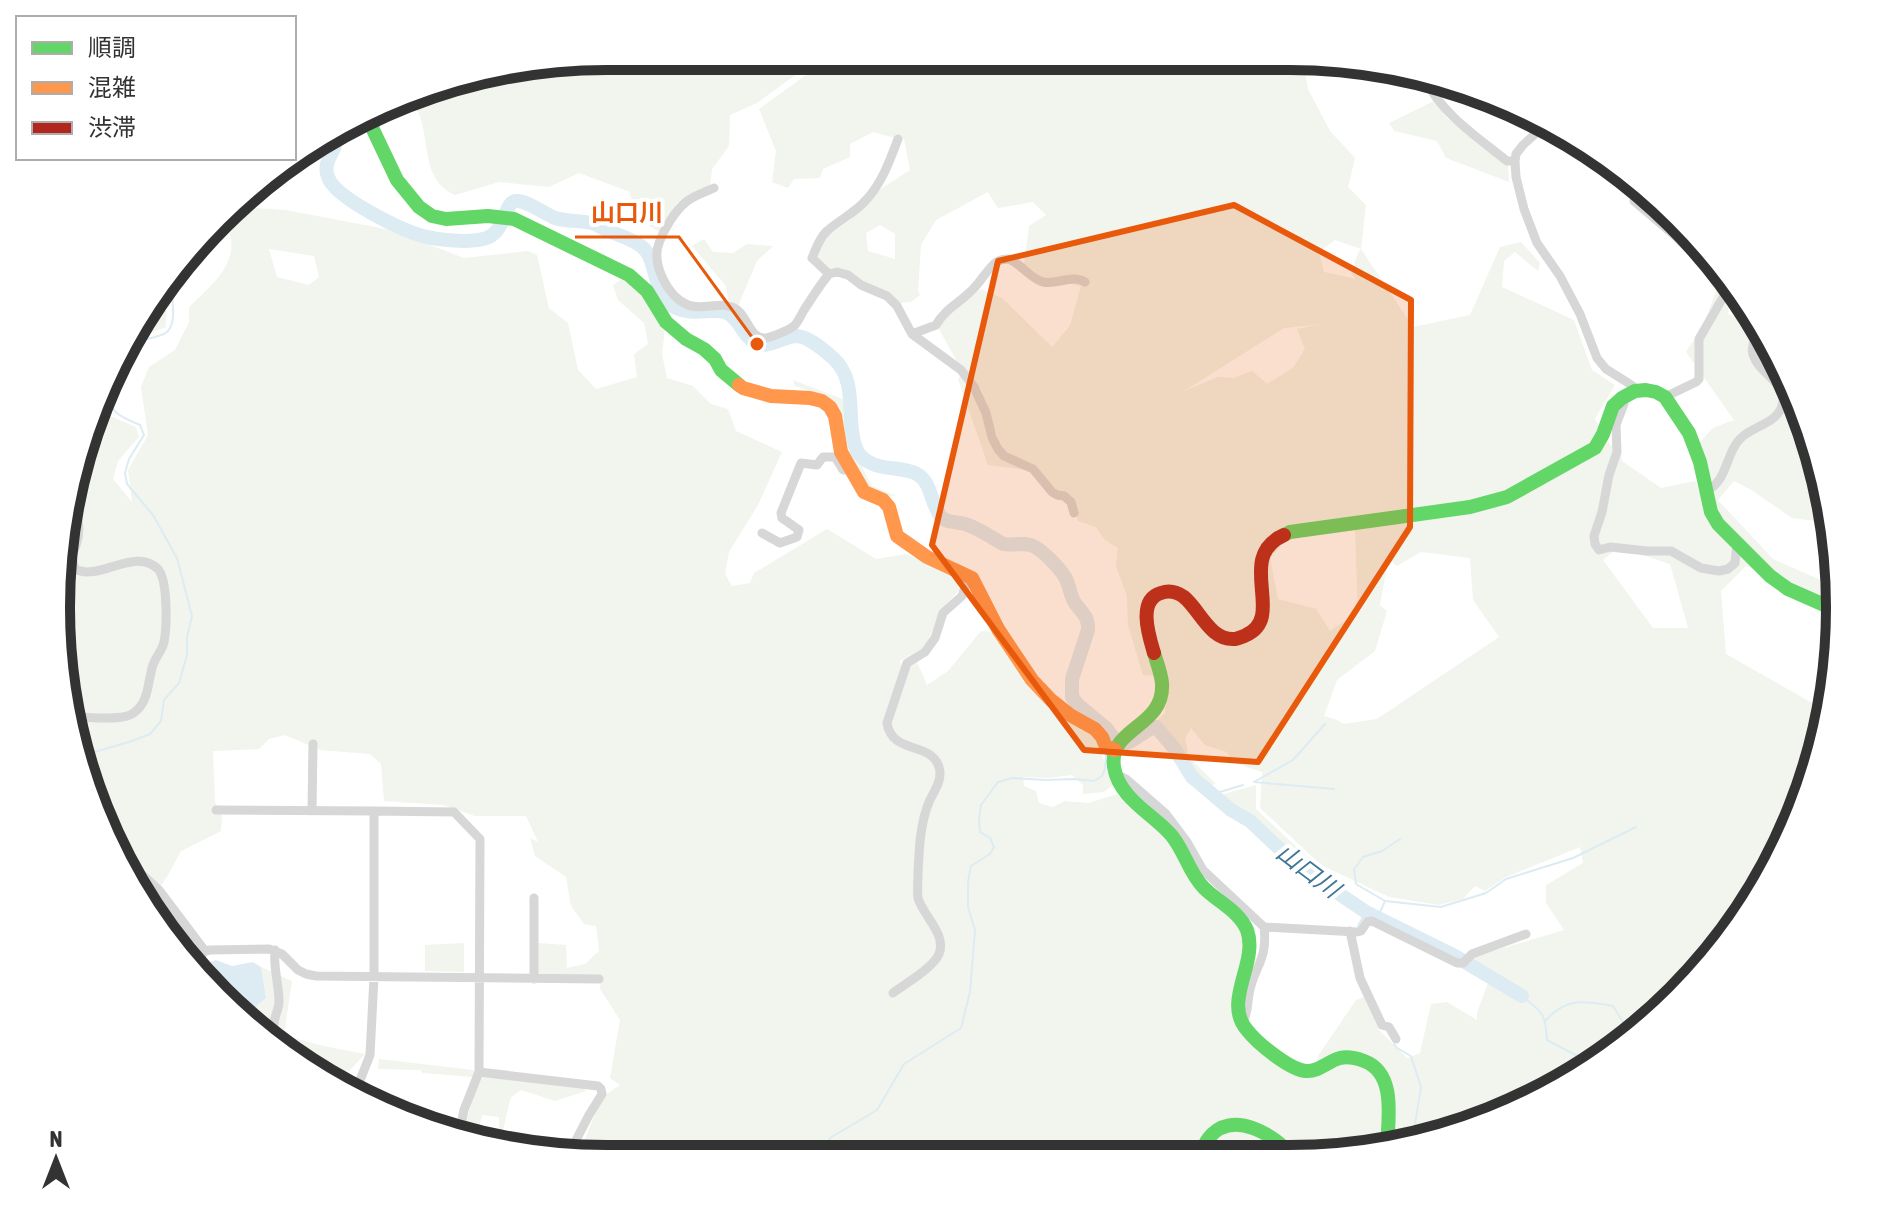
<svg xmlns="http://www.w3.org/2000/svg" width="1896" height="1215" font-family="'Asap Condensed','Noto Sans JP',sans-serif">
  <rect width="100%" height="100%" fill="#fff"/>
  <!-- green -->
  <path fill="#f1f5ed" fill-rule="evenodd" d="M608,56L812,57V63L757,103L730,115L729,146L712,169L710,186L677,203L659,232L633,215L630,192L579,173L549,187L499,182L455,195C420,179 431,140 418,112C415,107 410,102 407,97L431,85Z
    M831,57L1303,60L1308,89L1330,131L1355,158L1348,187L1366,205L1361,249L1413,327L1470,315L1500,247L1521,242L1540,263L1538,271L1515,252L1504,261L1502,287L1574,320L1592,370L1615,385L1595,419L1611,446L1617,430L1622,461L1661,488L1695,481L1701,495L1710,482L1700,442L1713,428L1734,420L1686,352L1703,326L1717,289L1731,297L1728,314L1754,323L1759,322L1766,332L1811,431L1832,523L1792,518L1753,491L1734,481L1718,500L1773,559L1837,587L1838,606L1746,566L1721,591L1726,654L1828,712L1821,751L1783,852L1726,944L1625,1045L1533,1102L1432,1140L1325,1158L565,1154L582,1147L601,1098L620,1085L610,1078L620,1020L600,989L601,976L538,975V943L566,945L567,968L585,964L599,951L596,926L584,924L571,906L566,877L535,856L530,838L538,842L526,816H475L443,805L384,801L381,764L370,754L320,750L285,735L269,739L259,749L213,751L215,802L222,816L221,831L181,851L168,875L146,908L142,899L147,893L136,885L75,751L56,607L85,430L101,400L103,413L136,427L139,437L118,461L113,479L132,502L128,470L148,435L141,387L149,367L175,350L189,322V307C214,283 245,259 225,222L239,207L286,210L391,230L464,258L528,251L537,255L549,308L568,323L578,370L596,389L637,377L634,354L648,344L644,323L618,300L613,285L622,279L637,288L665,328L662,354L667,378L693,386L711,404L728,409L736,431L782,452L758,505L729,552L725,574L732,586L750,583L754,573L827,529L876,559L906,554L957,574L960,589L940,611L926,646L900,661L902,669L917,662L927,685L948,671L981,631L994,632L1046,703L1095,735L1109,775L1114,784L1104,792L1083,794V785L1072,775L1048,778L1023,777L1024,786L1036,791L1039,803L1053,807L1065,801L1088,803L1118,794L1127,805L1166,838L1238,926L1245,949L1240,1032L1316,1076L1318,1056L1356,1000L1364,997L1379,1030L1407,1058L1420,1053L1431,1004L1447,1002L1477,1020V1013L1489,980L1466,968L1477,956L1564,930L1546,903V885L1583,863L1580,847L1506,877L1485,891L1475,886L1463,899L1439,905L1389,897L1321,865L1260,808L1262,772L1234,763L1227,752L1205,745L1191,728L1185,738L1189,757L1216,784L1208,786L1195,776L1178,745L1157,721L1165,713L1167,695L1155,676L1143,675L1128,625L1127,596L1116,566L1118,548L1105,540L1096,527L1078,521L1072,496L1057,493L1005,452L998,438L981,390L956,360L939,329L946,314L981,289L1002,298L1052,347L1070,326L1081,286L1043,278L1024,264L1029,226L1046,215L1033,202L998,208L988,192L936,220L921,245L918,291L920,295L911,302L899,303L831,270L815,258L824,238L850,220L882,188L910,170L904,139L895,138L873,132L850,144V157L823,169L820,178L794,179L788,188L772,182L776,151L759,109ZM880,225L895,234V259L868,251L866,233ZM1335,240L1361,249L1358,253L1351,273L1356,279L1324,272L1319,252ZM269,249L314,256L319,277L309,285L277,277ZM1322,324L1297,329L1305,349L1293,368L1267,384L1252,371L1234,378L1218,377L1184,391L1284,328ZM1355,529L1358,612L1330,631L1316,609L1278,599L1270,558L1287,539ZM1421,552L1470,558L1473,600L1499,637L1377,719L1344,724L1337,720L1324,716L1337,680L1375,651L1387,611L1380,605L1388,559L1397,566ZM1613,552L1636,553L1670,564L1688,628H1653L1603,560Z
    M1434,101L1448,119L1508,164L1509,182L1446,158L1437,141L1394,131L1389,123Z
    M704,239L713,252L733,253L747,244L773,246L757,261L738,306L728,300L726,286L692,246Z
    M167,278L166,327L134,339Z
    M961,375L980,406L989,438L1027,470L988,465L958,379Z
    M793,380L845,400C848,423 846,449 866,464L862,467L872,486L897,496L885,497L866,490L843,448L837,411L809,395L807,390L795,386Z
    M1256,785V809L1320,869L1319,875L1303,864L1257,820L1220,795Z
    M464,943V972L425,971V945Z
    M261,967L292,981L284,1035L319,1045L365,1054L349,1071L319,1072L271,1045L249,1021L253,1009L266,998Z
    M379,1059L473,1070L481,1075L581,1086L586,1091L555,1101L521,1090L511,1097L502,1134L499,1133V1117L482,1115L477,1139L462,1135L477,1085L472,1077L423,1073L420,1070L378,1069Z"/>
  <!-- water -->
  <path fill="#ddebf3" d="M216,960L232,966L253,962L261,967L266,998L253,1009L249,1021L204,973L210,962Z"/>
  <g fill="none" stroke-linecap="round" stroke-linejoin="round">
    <!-- stream -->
    <path stroke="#ddebf3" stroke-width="2" d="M132,343C142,340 154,338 164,334C181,326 169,288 170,271
      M1325,724L1293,760L1254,782L1334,789
      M91,753L129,742L150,734L161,721L164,700L179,683L187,655V637L192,616L177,558L153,515L127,484L125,473L129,459L144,435L140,425C120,416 111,414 106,392
      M1210,792H1220L1243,785
      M1385,901L1356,884L1354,869L1363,857L1382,851L1400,839
      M1377,919L1385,901L1441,907L1486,893L1506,879L1573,858L1636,827
      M1358,926L1366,912
      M1522,996C1543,1013 1545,1012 1547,1040L1587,1061L1592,1065
      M1546,1020C1567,997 1585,1001 1613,1006L1626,1027L1640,1030
      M1394,1044L1397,1048L1411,1056L1421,1087L1412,1143
      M821,1156L830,1138L877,1110L904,1064L961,1028L970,992L975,930L968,907V882L971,866L990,854L994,847L990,838L980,832L979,820L981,805L998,782L1012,778L1046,780L1074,779L1094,781L1102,776L1105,769L1106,754"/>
    <!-- river -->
    <path stroke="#ddebf3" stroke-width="14" d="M336,132C340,150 321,159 328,177C335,198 401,230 423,236C439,240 467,243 483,239C507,234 503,202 516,201C526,200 545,214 555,218C567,222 579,220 591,223C596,224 602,228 607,230C620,236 641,241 648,254C657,270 655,298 674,307C694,317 714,307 727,313C740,319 743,337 756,343C770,349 783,336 797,336C809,337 824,350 833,358C854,377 849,404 852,431C853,438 855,448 859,454C874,472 896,465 915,473C931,480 930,500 939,514C945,524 955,521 965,524C978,528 991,537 1003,544C1013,546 1025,541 1035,547C1044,552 1061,569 1066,579C1070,587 1070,596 1075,603C1082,613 1089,617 1088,630L1072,679V697L1078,705L1107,729L1114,739
      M1123,744C1136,742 1144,729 1156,727L1174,748L1192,777L1231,810L1250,821L1298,866L1366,912L1455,956L1522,996"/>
    <!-- street -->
    <path stroke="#d7d7d7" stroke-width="9" d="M1424,78C1442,114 1476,136 1507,161H1515
      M1545,125L1523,145L1516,154L1515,161L1516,177L1524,209L1537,243L1560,276L1580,314L1597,358L1606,369L1633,386L1635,391
      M714,188C705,192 693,196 686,202C675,211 664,229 659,243C651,264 668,297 688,305C704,311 720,300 736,309C747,315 750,340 766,338C772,337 789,330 794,326C798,322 801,315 804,310C812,298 819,286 829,274L837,272L848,275L861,285L887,296L897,306L912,334L961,370L974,387L986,413L992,437L998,449L1004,456L1033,469L1052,492L1057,495L1064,496L1071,502L1074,513
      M1634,201L1673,234L1729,287
      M829,274L812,258C816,249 819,238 827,231C839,220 855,213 866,200C882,183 890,160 898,139
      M912,334L936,325C945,309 958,304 971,291C980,283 986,271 995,263C999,260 1003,259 1007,259C1018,260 1029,278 1043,282C1058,285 1071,274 1085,282
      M1665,397L1696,382L1699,379V339L1729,287H1734
      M1622,398L1624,404L1616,425L1617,452L1609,475L1602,512L1594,536L1595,544L1599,550L1610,547L1647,551H1671L1701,568L1719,571L1728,569L1735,563L1737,543
      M1705,491C1728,483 1725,452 1742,437C1756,425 1781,422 1783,401C1784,373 1730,365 1763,327
      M762,533L780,543L797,537L799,530L782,518L781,513L801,463L817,465L823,457H835L843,470H851
      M71,719L76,717C90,717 121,721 132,714C150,703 147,682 153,665C156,656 162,651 164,642C167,627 168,580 158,569C135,546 99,582 75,569L71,556C82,537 80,522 73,502
      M1116,774L1126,779L1166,814L1187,842L1203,870L1264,927C1268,961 1254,966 1249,994C1247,1006 1248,1014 1242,1025
      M216,810L374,811
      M312,811L313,744
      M126,864L146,878L159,890L205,951
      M1264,927L1357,932L1361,931L1367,922L1372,921L1457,963H1463L1472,954L1526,934
      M1350,931L1360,978L1382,1025L1389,1027L1396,1039
      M195,963L205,951L210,950L269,949L282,954L298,970L306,974L316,976L599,979
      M534,979V898
      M893,993C905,984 933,968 939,954C947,934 923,916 918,898C917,891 918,882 918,874C919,850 920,824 929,802C934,791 943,780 939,767C931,741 892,755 887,723L907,663L925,652L935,638L943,613L962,596L967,582L964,573
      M273,1046C276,1038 274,1035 274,1027C273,1018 279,1010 279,1002C279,984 273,968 275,950
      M479,1072L598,1086L601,1089L602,1094L589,1115L573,1146L564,1154L557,1153L540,1144L502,1145
      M355,1093L370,1055L374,977V811L454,812L480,839L479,1072L464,1110L459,1134"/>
    <!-- fast -->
    <path stroke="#63d668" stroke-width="14" d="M367,117L397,180L419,207L432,216L446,219L488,216L514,219L629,275L647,291L666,322L686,339L704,349L715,359L721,370L739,385
      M1284,535L1290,532L1470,507L1507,497L1595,448L1603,434L1613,406L1622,398L1635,391L1646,390L1656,392L1665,397L1689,433L1700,462L1711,512L1718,524L1770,576L1788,589L1838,611
      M1154,653C1157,663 1161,673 1162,683C1165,728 1108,727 1114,767C1119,799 1154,814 1172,836C1185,852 1189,873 1204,888C1218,902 1239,911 1247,930C1259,963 1222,1001 1247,1030C1257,1043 1290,1070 1306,1071C1319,1072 1328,1061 1340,1058C1348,1056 1356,1058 1364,1061C1397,1073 1388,1120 1387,1148
      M1200,1157C1202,1151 1204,1144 1208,1139C1232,1107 1276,1136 1295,1158"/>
    <!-- slow -->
    <path stroke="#ff974d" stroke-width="14" d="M739,385L743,388L771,396L810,398L822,401L830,407L835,416L841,452L864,492L883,500L889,507L897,536L927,557L972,578L998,629L1032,680L1051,700L1070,715L1095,729L1102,737L1106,747L1115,750"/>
    <!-- jam -->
    <path stroke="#b3261e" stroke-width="14" d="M1154,653C1149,636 1137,600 1161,593C1169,590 1177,592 1184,597C1200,610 1210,641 1235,639C1236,639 1245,636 1246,635C1287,617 1234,557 1284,535"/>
  </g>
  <!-- marked area -->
  <path fill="#e8590c" fill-opacity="0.2" stroke="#e8590c" stroke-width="6" stroke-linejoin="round" d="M1234,205L1411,300L1410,527L1258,762L1084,750L932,545L998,261Z"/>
  <g text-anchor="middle" stroke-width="8" stroke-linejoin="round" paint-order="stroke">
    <!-- water labels -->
    <g font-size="24" font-style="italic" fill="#3f7597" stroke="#fff">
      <text transform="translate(1308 871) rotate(37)" y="8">山口川</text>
    </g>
  </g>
  <!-- crop -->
  <path d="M0 0H1896V1215H0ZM607 70H1289A537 537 0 0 1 1826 607V608A537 537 0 0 1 1289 1145H607A537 537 0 0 1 70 608V607A537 537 0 0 1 607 70Z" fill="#fff" fill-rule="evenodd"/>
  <path fill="none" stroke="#333" stroke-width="10" d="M607 70H1289A537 537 0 0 1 1826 607V608A537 537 0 0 1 1289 1145H607A537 537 0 0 1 70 608V607A537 537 0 0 1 607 70Z"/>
  <!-- callouts -->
  <path fill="none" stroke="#e8590c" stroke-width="3" d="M757 344L679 237H575"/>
  <circle fill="#e8590c" stroke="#fff" stroke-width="3" cx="757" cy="344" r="8"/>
  <g font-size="24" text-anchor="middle" font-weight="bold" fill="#e8590c" stroke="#fff" stroke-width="8" stroke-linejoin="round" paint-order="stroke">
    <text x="627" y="221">山口川</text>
  </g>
  <!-- legend -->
  <rect x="16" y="16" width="280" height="144" fill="#ffffff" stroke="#adadad" stroke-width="2"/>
  <rect x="32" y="42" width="40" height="12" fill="#63d668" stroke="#adadad" stroke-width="2"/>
  <text x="88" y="56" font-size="24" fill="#333333">順調</text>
  <rect x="32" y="82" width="40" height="12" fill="#ff974d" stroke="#adadad" stroke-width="2"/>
  <text x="88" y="96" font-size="24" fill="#333333">混雑</text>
  <rect x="32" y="122" width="40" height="12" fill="#b3261e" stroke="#adadad" stroke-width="2"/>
  <text x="88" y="136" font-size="24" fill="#333333">渋滞</text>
  <!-- north arrow -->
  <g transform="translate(56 1159)" stroke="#ffffff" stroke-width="6" paint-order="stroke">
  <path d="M0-6L14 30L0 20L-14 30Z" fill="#333333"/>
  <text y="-12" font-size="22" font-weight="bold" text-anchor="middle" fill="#333333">N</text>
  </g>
</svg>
